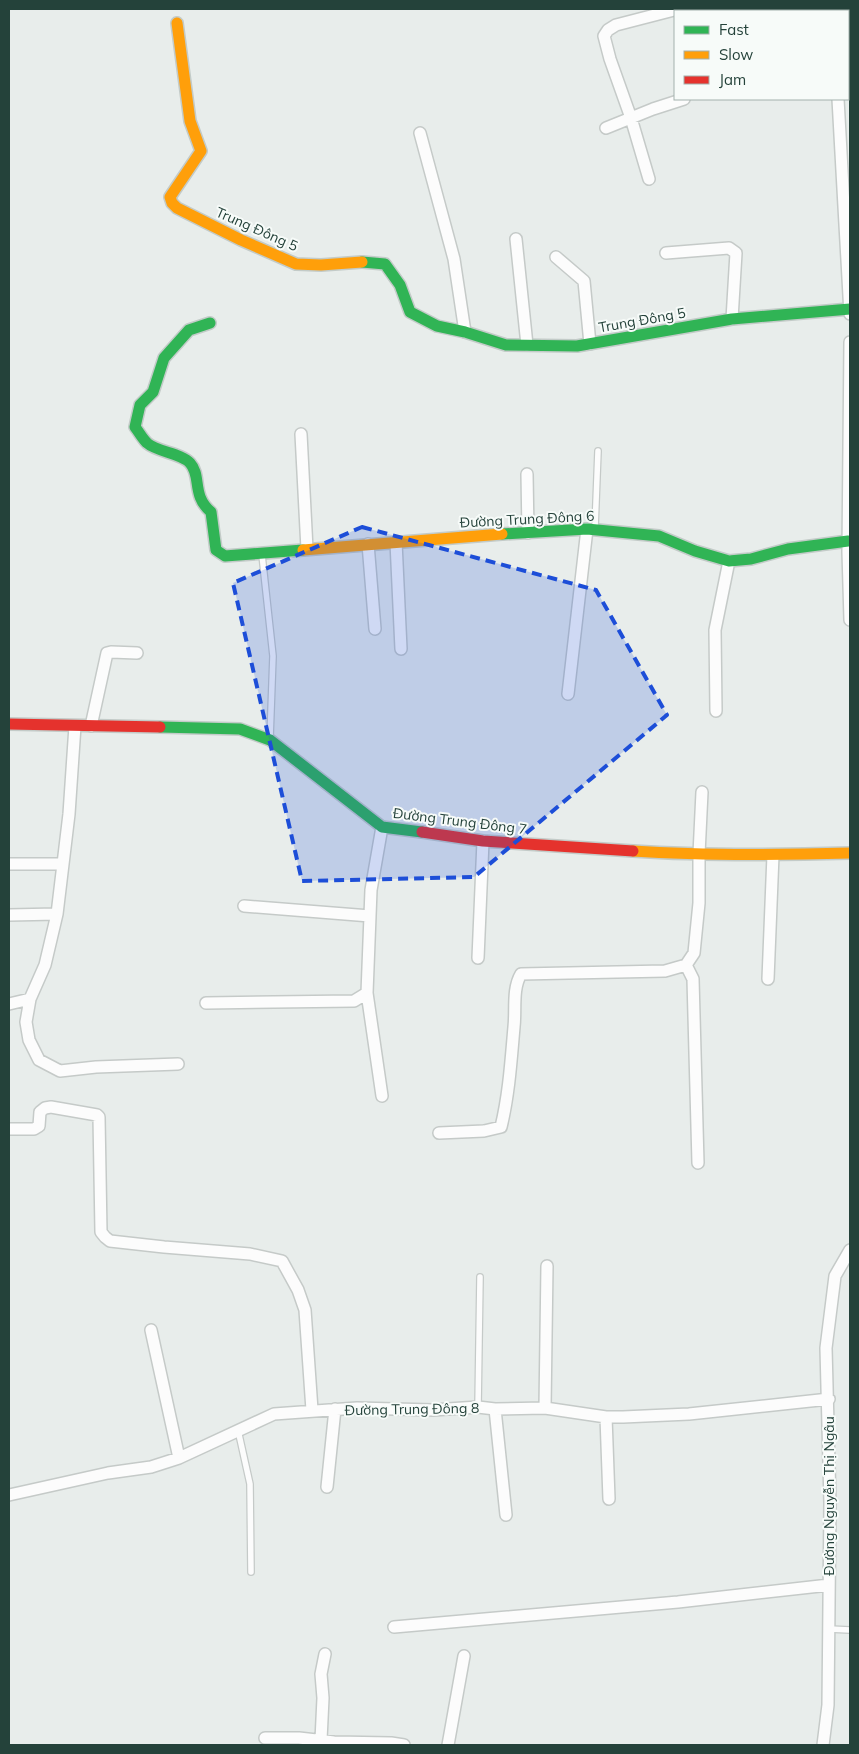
<svg xmlns="http://www.w3.org/2000/svg" width="859" height="1754" font-family="Mulish,sans-serif">
  <rect width="100%" height="100%" fill="#e8edeb"/>
  <g fill="none" stroke-linecap="round" stroke-linejoin="round">
    <defs>
      <path id="lane" d="M595,528L598,451
        M262,555L273,656L270,738
        M478,1407L480,1277
        M238,1430L250,1484L251,1572
        M829,1629L850,1630"/>
      <path id="street" d="M835,9V11
        M838,99L850,314
        M606,128L653,109L684,99
        M420,133L454,259L465,332
        M649,179L631,118L610,59L604,36L608,30L616,25L678,9
        M516,239L527,345
        M666,253L729,248L736,253L732,319
        M556,257L584,281L590,344
        M850,342L848,552L850,620
        M301,434L307,549
        M527,474L528,533
        M396,542L401,649
        M368,544L375,629
        M568,694L587,529
        M716,711L715,630L729,561
        M75,726L69,814L57,914L45,965L30,999L26,1022L29,1040L39,1060L60,1071L96,1067L178,1064
        M91,726L107,653L111,652L137,653
        M9,864H63
        M244,906L370,916
        M9,915L57,914
        M478,958L483,841
        M686,965L693,979L698,1163
        M768,979L773,855
        M206,1003L354,1001L367,993
        M9,1004L30,999
        M382,1096L367,993L371,890L382,827
        M9,1129H34L39,1126L40,1112L45,1108L51,1107L97,1115L99,1117L101,1232L105,1237L110,1241L164,1247L250,1254L282,1261L298,1290L305,1310L312,1410
        M439,1133L484,1131L501,1127C509,1094 511,1061 514,1027C516,1010 512,989 521,974L665,971L686,965L694,953L699,903V854L702,792
        M151,1330L179,1458
        M545,1408L547,1266
        M495,1409L506,1515
        M606,1417L609,1499
        M327,1487L335,1409
        M9,1495L108,1473L151,1467L179,1458L274,1414L357,1408L433,1410L478,1407L495,1409L545,1408L606,1417H623L689,1414L829,1399
        M394,1627L678,1602L829,1585
        M265,1738H299L334,1742L391,1743L404,1745
        M321,1740L323,1698L321,1674L325,1654
        M448,1745L464,1656
        M823,1745L828,1705L830,1503L826,1348L835,1276L850,1250"/>
      <path id="fast" d="M362,262L385,264L400,285L410,312L437,326L465,332L506,345L577,346L732,319L850,309
        M210,323L189,330L164,358L153,392L140,405L135,427C139,432 142,438 147,443C157,452 181,453 190,463C202,476 191,495 211,512L216,550L225,556L303,550
        M502,534L587,529L659,536L695,551L729,561L751,559L788,549L848,541
        M160,727L240,729L270,740L382,827L422,832"/>
      <path id="slow" d="M177,23L190,121L201,151L170,197L172,203L177,208L241,240L296,264L321,265L362,262
        M303,550L502,534
        M633,851C705,856 778,855 850,853"/>
      <path id="jam" d="M9,724L160,727
        M422,832L483,841L633,851"/>
    </defs>
    <!-- lane casing -->
    <use href="#lane" stroke="#c5cac8" stroke-width="8"/>
    <!-- street casing -->
    <use href="#street" stroke="#c5cac8" stroke-width="14"/>
    <!-- fast casing -->
    <use href="#fast" stroke="#c3cbc8" stroke-width="14"/>
    <!-- slow casing -->
    <use href="#slow" stroke="#c3cbc8" stroke-width="14"/>
    <!-- jam casing -->
    <use href="#jam" stroke="#c3cbc8" stroke-width="14"/>
    <!-- lane -->
    <use href="#lane" stroke="#fcfcfc" stroke-width="5.5"/>
    <!-- street -->
    <use href="#street" stroke="#fcfcfc" stroke-width="11"/>
    <!-- fast -->
    <use href="#fast" stroke="#30b455" stroke-width="11"/>
    <!-- slow -->
    <use href="#slow" stroke="#ff9f0a" stroke-width="11"/>
    <!-- jam -->
    <use href="#jam" stroke="#e5322d" stroke-width="11"/>
  </g>
  <!-- marked area -->
  <path fill="#1d4ed8" fill-opacity="0.2" stroke="#1d4ed8" stroke-width="4" stroke-dasharray="10 6" stroke-linejoin="round" d="M362,527L596,590L667,715L474,877L302,881L233,583Z"/>
  <g text-anchor="middle" stroke-width="4" stroke-linejoin="round" paint-order="stroke">
    <!-- street labels -->
    <g font-size="14" fill="#24423a" stroke="#f7fbf9">
      <text transform="translate(257 229) rotate(24)" y="5">Trung Đông 5</text>
      <text transform="translate(642 320) rotate(-10)" y="5">Trung Đông 5</text>
      <text transform="translate(527 519) rotate(-3)" y="5">Đường Trung Đông 6</text>
      <text transform="translate(460 821) rotate(7)" y="5">Đường Trung Đông 7</text>
      <text transform="translate(412 1409) rotate(-1)" y="5">Đường Trung Đông 8</text>
      <text transform="translate(829 1496) rotate(-90)" y="5">Đường Nguyễn Thị Ngâu</text>
    </g>
  </g>
  <!-- border -->
  <rect width="859" height="1754" fill="none" stroke="#24423a" stroke-width="20"/>
  <!-- legend -->
  <rect x="674" y="10" width="175" height="90" fill="#f7fbf9" stroke="#a3b1ad"/>
  <rect x="684" y="26" width="25" height="8" fill="#30b455" stroke="#a3b1ad"/>
  <text x="719" y="35" font-size="15" fill="#24423a">Fast</text>
  <rect x="684" y="51" width="25" height="8" fill="#ff9f0a" stroke="#a3b1ad"/>
  <text x="719" y="60" font-size="15" fill="#24423a">Slow</text>
  <rect x="684" y="76" width="25" height="8" fill="#e5322d" stroke="#a3b1ad"/>
  <text x="719" y="85" font-size="15" fill="#24423a">Jam</text>
</svg>
